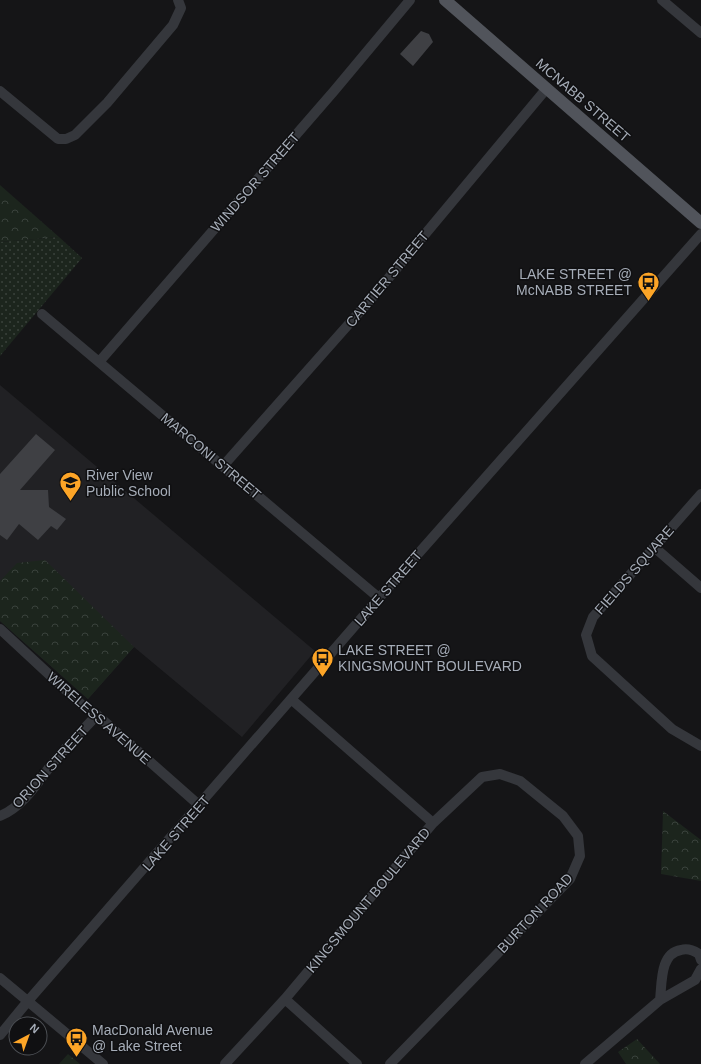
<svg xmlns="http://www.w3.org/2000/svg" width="701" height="1064" font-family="Helvetica,sans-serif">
  <defs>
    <pattern id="forest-crowns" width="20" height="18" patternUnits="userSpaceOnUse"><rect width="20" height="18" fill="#1c251d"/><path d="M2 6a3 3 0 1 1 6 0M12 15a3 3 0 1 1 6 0" fill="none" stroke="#3a423c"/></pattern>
    <pattern id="park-dots" width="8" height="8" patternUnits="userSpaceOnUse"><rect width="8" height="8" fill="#1c251d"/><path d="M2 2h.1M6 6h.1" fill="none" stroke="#3a423c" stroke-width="1.8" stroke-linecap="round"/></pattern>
  </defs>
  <rect width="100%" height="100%" fill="#151517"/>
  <!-- built -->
  <path fill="#212124" d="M0,385L315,651L242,737L134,647L88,699L0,621Z"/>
  <!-- forest -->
  <path fill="url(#forest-crowns)" d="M0,185L59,237L0,242Z
    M45,560L134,647L88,699L0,621V581L17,563Z
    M663,811L701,840V881L661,874Z
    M637,1039L660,1064H626L618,1052Z
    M68,1054L80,1064H59Z"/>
  <!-- park -->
  <path fill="url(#park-dots)" d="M59,237L82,258L0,356V242Z"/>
  <!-- building -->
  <path fill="#3f4044" d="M421,31L429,34L433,42L413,66L400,54Z
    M36,434L55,450L20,490H48L49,507L66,519L57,530L51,526L38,540L19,524L7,540L0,535V474Z"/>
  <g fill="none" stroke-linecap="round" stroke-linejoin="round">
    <!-- minor -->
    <path stroke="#35373c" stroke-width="10" d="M662,0L701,33
      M0,91L58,139H66L75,135L107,103L173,25L181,8L178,0
      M42,314L379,598
      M99,362L334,91L410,0
      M223,466L371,299L547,88
      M701,494L593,617L586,635L592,656L672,729L701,746
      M654,547L701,588
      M0,629L83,706L97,715L200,806
      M0,816C26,805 39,779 56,759C69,744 83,730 97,715
      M0,978L103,1064
      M285,999L357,1064
      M660,1000C662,983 660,953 681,950C688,948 693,950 699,954L701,960
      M0,1035L28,1001L379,598L701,234
      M225,1064L285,999L433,823L291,699
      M390,1064L570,879L580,856L578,836L563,816L520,781L500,774L482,777L433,823
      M585,1064L660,1000L695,980L701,969"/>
    <!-- major -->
    <path stroke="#51545b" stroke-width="12" d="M445,0L701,223"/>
  </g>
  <!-- icons -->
  <defs>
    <symbol id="bus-pin" viewBox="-11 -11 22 30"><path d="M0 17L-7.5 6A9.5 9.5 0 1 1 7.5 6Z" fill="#fda527" stroke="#101012"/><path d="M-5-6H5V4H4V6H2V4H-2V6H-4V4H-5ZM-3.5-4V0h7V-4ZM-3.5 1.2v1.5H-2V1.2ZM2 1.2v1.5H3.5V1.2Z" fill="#111"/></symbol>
    <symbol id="school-pin" viewBox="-11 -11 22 30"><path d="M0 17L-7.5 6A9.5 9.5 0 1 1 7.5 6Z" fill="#fda527" stroke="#101012"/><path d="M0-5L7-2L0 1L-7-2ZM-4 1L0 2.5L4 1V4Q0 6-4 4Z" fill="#111"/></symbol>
  </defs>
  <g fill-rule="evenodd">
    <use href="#bus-pin" x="636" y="270" width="25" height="34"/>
    <use href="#school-pin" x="58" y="470" width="25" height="34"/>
    <use href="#bus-pin" x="310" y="646" width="25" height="34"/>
    <use href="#bus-pin" x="64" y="1026" width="25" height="34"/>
  </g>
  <g text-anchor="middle" stroke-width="3" stroke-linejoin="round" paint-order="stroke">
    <!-- street labels -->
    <g font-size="14" fill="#a6adb8" stroke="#101012">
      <text transform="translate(583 100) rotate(41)" y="5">MCNABB STREET</text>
      <text transform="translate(255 182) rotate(-49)" y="5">WINDSOR STREET</text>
      <text transform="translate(387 279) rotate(-50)" y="5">CARTIER STREET</text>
      <text transform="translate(211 456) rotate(40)" y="5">MARCONI STREET</text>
      <text transform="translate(634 570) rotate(-49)" y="5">FIELDS SQUARE</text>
      <text transform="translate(388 588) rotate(-49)" y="5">LAKE STREET</text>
      <text transform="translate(99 718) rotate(41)" y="5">WIRELESS AVENUE</text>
      <text transform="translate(50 767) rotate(-48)" y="5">ORION STREET</text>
      <text transform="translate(176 833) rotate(-49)" y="5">LAKE STREET</text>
      <text transform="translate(368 900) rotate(-50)" y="5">KINGSMOUNT BOULEVARD</text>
      <text transform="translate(535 913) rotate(-47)" y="5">BURTON ROAD</text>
    </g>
    <!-- poi labels -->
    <g font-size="14" fill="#a6adb8" stroke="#101012" text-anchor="start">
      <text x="632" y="279" text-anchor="end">LAKE STREET @<tspan x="632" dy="16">McNABB STREET</tspan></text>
      <text x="86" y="480">River View<tspan x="86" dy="16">Public School</tspan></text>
      <text x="338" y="655">LAKE STREET @<tspan x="338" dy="16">KINGSMOUNT BOULEVARD</tspan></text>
      <text x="92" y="1035">MacDonald Avenue<tspan x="92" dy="16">@ Lake Street</tspan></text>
    </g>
  </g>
  <!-- north arrow -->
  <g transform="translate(28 1036) rotate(41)"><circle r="19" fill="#101012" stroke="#4c4f54"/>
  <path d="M0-3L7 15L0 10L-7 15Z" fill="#fda527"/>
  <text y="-6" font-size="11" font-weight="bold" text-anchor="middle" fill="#a6adb8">N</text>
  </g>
</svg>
